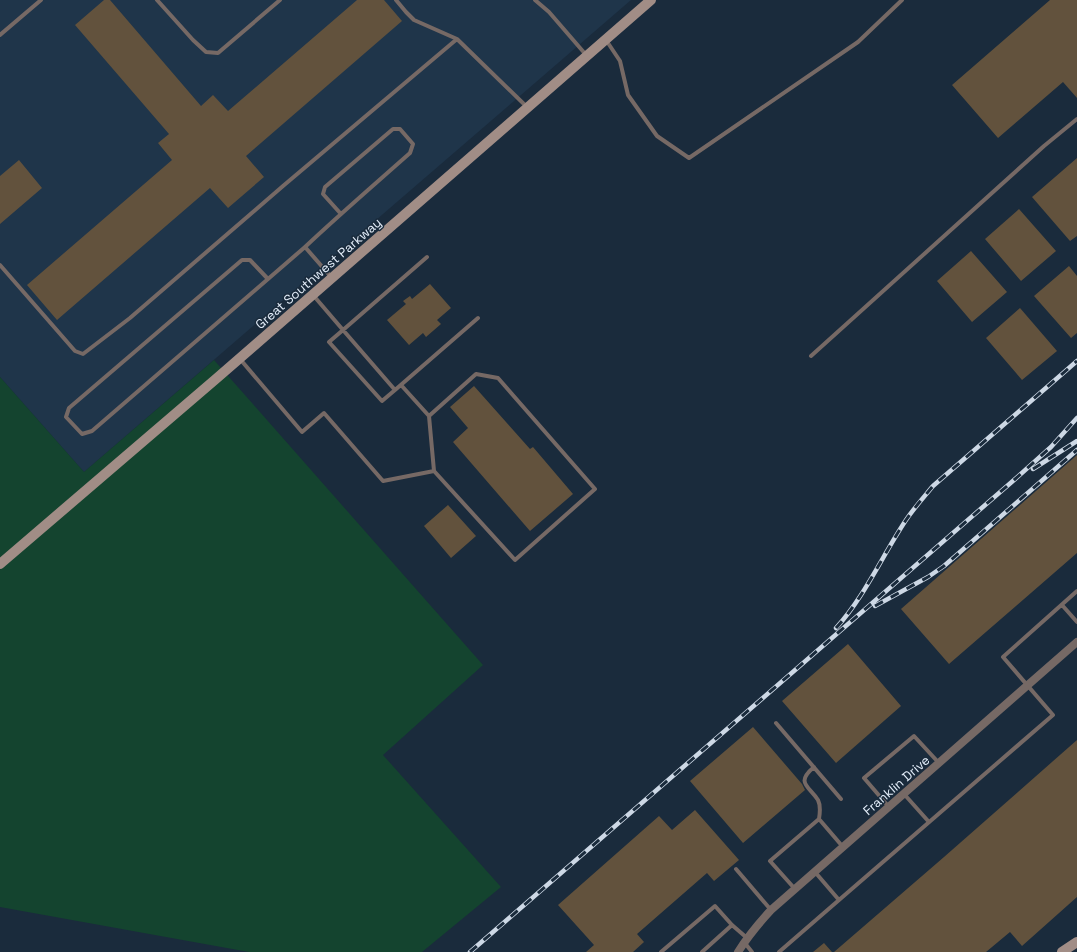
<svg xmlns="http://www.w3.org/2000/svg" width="1077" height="952" font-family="'Space Grotesk',sans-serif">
  <rect width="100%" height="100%" fill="#1a2b3c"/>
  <!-- built -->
  <path fill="#1f354a" d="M0,0H631L84,472L0,377Z"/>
  <!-- green -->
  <path fill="#14442f" d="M214,360L483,665L383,755L501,887L422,952H249L0,907V377L84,472Z"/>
  <!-- building -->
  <path fill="#62523d" d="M104,0H110L201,106L213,95L228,111L357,0H384L402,21L246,156L264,177L228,208L210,188L57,320L27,285L172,160L158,143L169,134L75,25Z
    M1050,0H1077V98L1063,82L998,138L952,85Z
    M1077,158V236L1070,241L1032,197Z
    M19,160L42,188L0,224V176Z
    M1019,209L1056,251L1021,281L985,239Z
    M971,251L1007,292L972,322L937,281Z
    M1069,266L1077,276V333L1071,338L1034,296Z
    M430,284L451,308L437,320L441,324L426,337L423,333L409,345L387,320L406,304L403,301L410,296L412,299Z
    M1020,308L1057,351L1022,380L986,338Z
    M474,386L530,449L533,447L573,494L530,531L453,442L468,428L450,407Z
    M1077,455V553L949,664L901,609Z
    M448,505L476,536L451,558L424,526Z
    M848,644L901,706L836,763L782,701Z
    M753,727L802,784L805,790L743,843L690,781Z
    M1077,740V897L1022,946L1010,932L986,952H834L944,857Z
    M695,810L739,860L714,881L707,873L637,934L644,942L633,952H586L594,945L558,905L659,816L672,830Z
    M824,943L832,952H813Z"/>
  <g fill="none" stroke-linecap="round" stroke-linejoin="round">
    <!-- lane -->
    <path stroke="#766965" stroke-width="4" d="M157,0L193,40L206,52L218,53L280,0
      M396,0L406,12L414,20L457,39L527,107
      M535,0L549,12L587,56
      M0,35L41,0
      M606,40L620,61L628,95L657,136L689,158L858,42L902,0
      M0,265L75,351L83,354L130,318L283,186L457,39
      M332,278L305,247C339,215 375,184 410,153L413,144L400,129H393L325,187L323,194L341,214
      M268,279L250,260H242L69,408L66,417L82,434L92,431L305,247
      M313,295L343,330L427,257
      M811,356L1044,146L1077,119
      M240,359L302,432L324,413L383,481L434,471
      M401,385L429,416L476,374L498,378L595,489L515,560L434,471L429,416
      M395,390L382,401L329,342L343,330L395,390L478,318
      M1062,605L1077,622
      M776,723L841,799
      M814,767C795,783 809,786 818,800C821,806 820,813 819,819
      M904,794L929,822
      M889,807L864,778L914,736L939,763
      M736,869L771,910
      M815,872L839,900L1053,715L1003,657L1077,591
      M795,889L770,861L819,819L843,847
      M744,942L752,952
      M661,952L715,906L732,925L747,938
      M702,952L732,925
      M779,952L839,900"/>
    <!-- street -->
    <path stroke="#766965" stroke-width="8" d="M738,952C748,936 759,923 771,910L1077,642"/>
    <!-- secondary -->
    <path stroke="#a18d86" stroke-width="10" d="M0,564L217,378L651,0
      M1062,952L1077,942"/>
    <defs>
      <path id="rail" d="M1033,469L1077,441
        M875,606L928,577L944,566L1077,450
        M836,628C865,596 882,556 906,520C914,508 924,497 933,486L1077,361
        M470,952L1014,480L1051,447L1077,418"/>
    </defs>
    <!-- rail casing -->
    <use href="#rail" stroke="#cdd8e5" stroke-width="4.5"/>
    <!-- rail -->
    <use href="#rail" stroke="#1a2b3c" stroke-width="3" stroke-dasharray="9" stroke-linecap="butt"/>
  </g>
  <g text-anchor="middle" stroke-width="3" stroke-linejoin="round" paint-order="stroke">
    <!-- street labels -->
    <g font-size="13" fill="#e4eefa" stroke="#1a2b3c">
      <text transform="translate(318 273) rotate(-41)" y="5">Great Southwest Parkway</text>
      <text transform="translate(896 785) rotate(-41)" y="5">Franklin Drive</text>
    </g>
  </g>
</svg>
